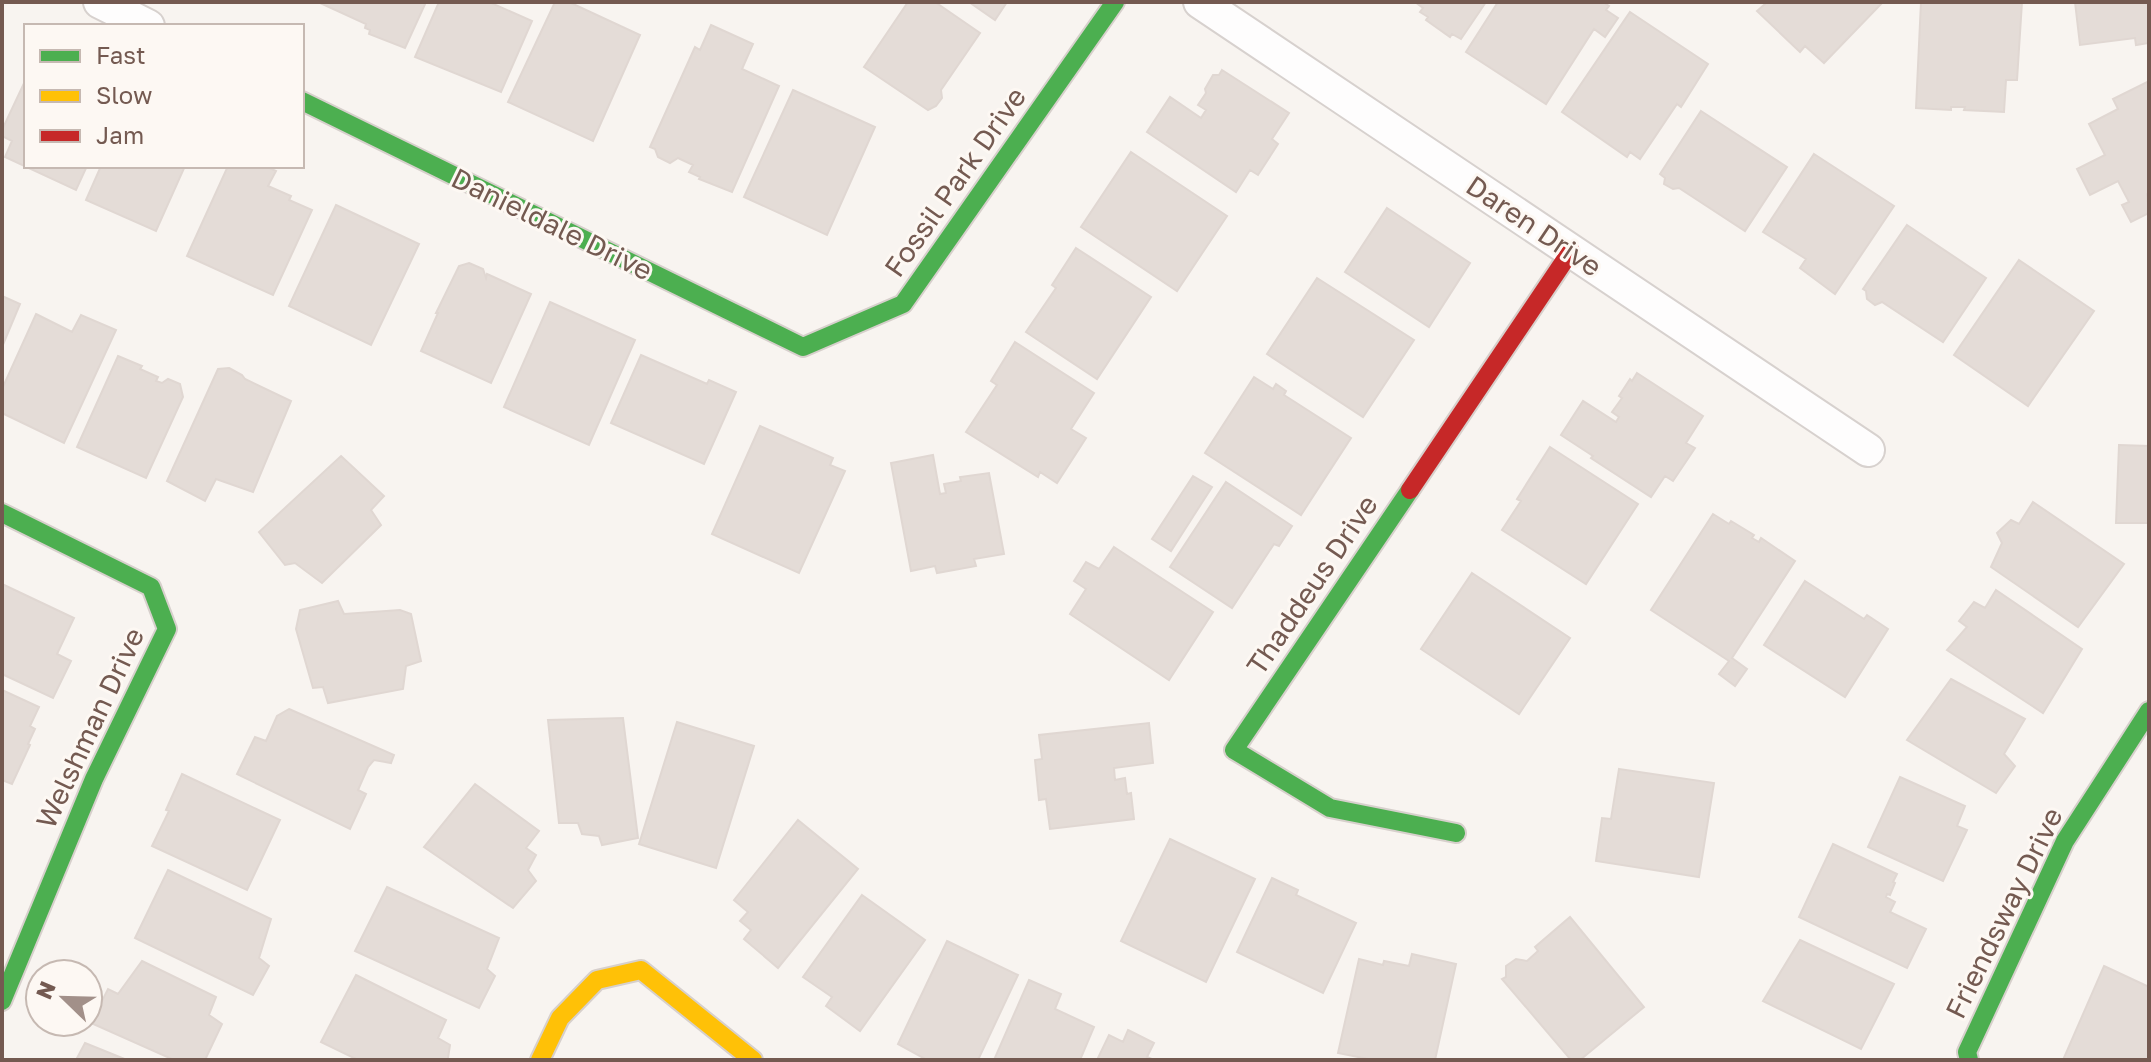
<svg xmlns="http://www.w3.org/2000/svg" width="2151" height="1062" font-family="'Golos Text',sans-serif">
  <rect width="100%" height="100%" fill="#f8f4f0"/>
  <!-- building -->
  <path fill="#e4dcd7" stroke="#e0d7d2" stroke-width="2" d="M318,2H426L405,48L369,34L370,30L365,28L366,24Z
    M439,2H489L532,21L501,92L415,57Z
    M555,2H569L640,35L593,141L508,102Z
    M908,2H935L980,33L941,90L942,98L936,106L928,110L864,67Z
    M969,2H1007L995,20Z
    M1415,2H1486L1461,39L1452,34L1450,37L1426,20L1428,17L1420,12L1423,8Z
    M1498,2H1603L1609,6L1606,10L1618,18L1605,37L1594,29L1546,104L1466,52Z
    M1763,2H1883L1824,63L1805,46L1800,52L1757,11L1765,4Z
    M1921,2H2022L2017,80H2006L2004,112L1964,110L1965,107H1951V110L1916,108Z
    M2075,2H2149V43L2136,45L2135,38L2080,45Z
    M1630,12L1708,64L1681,107L1677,104L1640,159L1630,152L1627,157L1562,112Z
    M711,25L753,44L742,69L779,86L732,192L699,179L700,177L689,172L693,165L678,158L670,163L658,157L655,149L650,147L695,47L700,50Z
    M1222,70L1289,113L1272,139L1278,144L1258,175L1250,170L1236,192L1147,132L1170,97L1201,118L1206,110L1198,105L1206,93L1205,89L1213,75H1219Z
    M26,79V166H87L76,190L5,157L12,141L2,136V130Z
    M2149,81V193L2147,194L2149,213L2131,222L2122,205L2129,202L2118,181L2090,195L2077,169L2105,155L2089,124L2118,109L2113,99Z
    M793,90L875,127L827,235L744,197Z
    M1701,111L1787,167L1745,231L1679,188L1673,189L1664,184L1665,178L1660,174Z
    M1131,152L1227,216L1177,291L1081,227Z
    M1814,154L1894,206L1835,294L1800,268L1806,259L1763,232Z
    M101,166H185L156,231L86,200Z
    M228,166H265L276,171L268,186L291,196L289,200L312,210L273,295L187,256Z
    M336,205L419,244L371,345L289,306Z
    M1387,208L1470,263L1429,327L1345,272Z
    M1907,225L1986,278L1943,342L1882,302L1875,305L1867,299L1866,291L1863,289Z
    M1076,248L1151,297L1097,379L1026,332L1056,288L1052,285Z
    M2019,260L2094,311L2028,406L1954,355Z
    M469,263L483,269L486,278L487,274L531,294L491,383L421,351L438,313H436L459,266Z
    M1317,278L1414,340L1363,417L1267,354Z
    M2,296L20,304L2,347Z
    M550,302L635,340L589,445L504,407Z
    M36,314L72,332L81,315L116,330L64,443L2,413V389Z
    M1015,342L1094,393L1071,429L1086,438L1057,483L1040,472L1038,477L966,432L997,385L991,381Z
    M641,355L707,384L709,380L736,392L704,464L611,423Z
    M118,356L142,366L140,369L158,377L156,381L162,383L168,379L180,384L183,397L146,478L77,447Z
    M229,368L242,375L245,379L291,401L253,492L216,479L205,501L167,481L218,369Z
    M1637,373L1703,416L1686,443L1695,448L1673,481L1665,476L1651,497L1591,458L1593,456L1561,435L1583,401L1616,422L1619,417L1612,412L1622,398L1619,396L1630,379L1632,381Z
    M1254,377L1273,389L1276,384L1286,391L1284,395L1351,438L1301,515L1205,453Z
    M760,426L833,458L830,465L845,471L799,573L712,534Z
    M2119,445L2149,446V523H2116Z
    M1550,447L1638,504L1586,584L1502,530L1521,501L1517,499Z
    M933,455L940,494L946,493L944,484L961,481L960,477L989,473L1004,554L974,559L976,566L937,573L935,566L911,571L891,463Z
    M341,456L384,496L371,510L381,525L322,583L295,563L285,565L259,532Z
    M1193,476L1212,487L1171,551L1152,539Z
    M1226,482L1292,526L1279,546L1274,544L1232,608L1170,567Z
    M2033,502L2124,564L2078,627L1991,567L2002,543L1997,533L2011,520L2019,524Z
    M1713,514L1729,524L1731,521L1754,535L1752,538L1759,542L1761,538L1795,561L1732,658L1747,669L1735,686L1719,674L1729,661L1651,610Z
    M1114,547L1213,612L1169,680L1070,614L1086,589L1074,581L1086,562L1099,569Z
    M1472,573L1570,638L1519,714L1421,649Z
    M1805,581L1864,619L1867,615L1888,629L1845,697L1764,645Z
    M2,584L74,618L57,654L71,661L53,698L2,674Z
    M1996,590L2082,649L2043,713L1947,650L1967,627L1959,621L1974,602L1985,608Z
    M338,601L344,614L400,610L411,614L421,661L406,666L403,689L328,703L323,687L313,688L296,629L300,610Z
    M1951,679L2025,719L2004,754L2015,766L1996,793L1907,740Z
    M2,690L39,707L30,726L35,729L28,744L30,745L12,784L2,780Z
    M289,709L394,755L391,763L374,760L368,767L358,790L366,794L350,829L237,774L255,737L266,741L277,716Z
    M623,718L638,838L602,845L599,836L582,834L578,823H559L548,720Z
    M677,722L754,746L716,868L639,844Z
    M1149,723L1153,763L1114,768L1115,780L1125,778L1127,794L1131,793L1134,819L1050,829L1046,799L1039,800L1035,760L1042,759L1039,735Z
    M1619,769L1714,783L1699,877L1596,861L1602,818L1611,819Z
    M182,774L280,820L247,890L152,846L169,811L166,810Z
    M1900,777L1965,806L1957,826L1967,830L1943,881L1868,847Z
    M475,784L539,831L526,848L536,855L528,870L536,881L513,908L424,847Z
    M798,820L858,869L778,968L744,939L751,930L740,921L748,912L734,900Z
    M1170,839L1255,879L1206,982L1121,941Z
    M1833,844L1897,874L1893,882L1895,883L1890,895L1887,894L1886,897L1895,902L1890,912L1926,929L1907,968L1799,917Z
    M168,870L271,919L259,958L269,966L253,995L135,938Z
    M1272,878L1298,890L1296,895L1356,923L1323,993L1237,952Z
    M387,887L499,938L487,969L495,976L479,1008L355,951Z
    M862,895L925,940L860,1031L826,1006L832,997L803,977Z
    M1570,917L1644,1007L1580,1060H1571L1502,979L1506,977V966L1516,959L1527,961L1538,951L1535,947Z
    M1800,940L1894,984L1861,1049L1763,1001Z
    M947,941L1018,975L978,1060H927L898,1044Z
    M1412,954L1456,964L1435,1060H1373L1338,1053L1359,959L1383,965L1384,961L1409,966Z
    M142,961L216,997L209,1015L222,1024L205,1060H174L91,1023L108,989L118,994Z
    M2104,966L2149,987L2148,1060H2063Z
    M356,975L446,1020L438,1038L450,1045L448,1058L451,1060H358L321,1042Z
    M1029,980L1061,994L1055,1009L1094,1027L1080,1060H994Z
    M1128,1030L1154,1043L1147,1057L1154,1060H1097L1109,1035L1123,1042Z
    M85,1043L127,1060H76Z"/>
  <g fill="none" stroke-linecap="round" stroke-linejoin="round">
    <defs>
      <path id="street" d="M100,2L148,26
        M1200,2L1868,450"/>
      <path id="fast" d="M302,101L803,347L903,304L1115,2
        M1410,490L1234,750L1330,808L1456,833
        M2,513L151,587L167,629L94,779L2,1001
        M1969,1060L1967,1052L2065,841L2149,711"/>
      <path id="slow" d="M540,1060L560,1018L597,980L641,970L753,1060"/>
      <path id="jam" d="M1410,490L1571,251"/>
    </defs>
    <!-- street casing -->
    <use href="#street" stroke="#d7d1ce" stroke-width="36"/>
    <!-- fast casing -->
    <use href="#fast" stroke="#d7d0cc" stroke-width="22"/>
    <!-- slow casing -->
    <use href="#slow" stroke="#d7d0cc" stroke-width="22"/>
    <!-- jam casing -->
    <use href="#jam" stroke="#d7d0cc" stroke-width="22"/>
    <!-- street -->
    <use href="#street" stroke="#fefdfd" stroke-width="32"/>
    <!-- fast -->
    <use href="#fast" stroke="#4caf50" stroke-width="18"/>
    <!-- slow -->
    <use href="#slow" stroke="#ffc107" stroke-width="18"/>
    <!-- jam -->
    <use href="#jam" stroke="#c62828" stroke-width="18"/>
  </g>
  <g text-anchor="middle" stroke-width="6" stroke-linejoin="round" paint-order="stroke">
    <!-- street labels -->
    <g font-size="28" fill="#745a51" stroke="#fdf8f3">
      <text transform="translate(955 182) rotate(-55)" y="10">Fossil Park Drive</text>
      <text transform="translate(552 224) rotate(26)" y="10">Danieldale Drive</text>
      <text transform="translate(1534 226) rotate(34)" y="10">Daren Drive</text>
      <text transform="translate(1312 585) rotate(-56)" y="10">Thaddeus Drive</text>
      <text transform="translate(90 728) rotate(-65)" y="10">Welshman Drive</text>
      <text transform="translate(2004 913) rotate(-64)" y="10">Friendsway Drive</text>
    </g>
  </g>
  <!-- border -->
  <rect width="2151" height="1062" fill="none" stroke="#745a51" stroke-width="8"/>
  <!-- legend -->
  <rect x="24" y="24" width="280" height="144" fill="#fdf8f3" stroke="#c6b9b2" stroke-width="2"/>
  <rect x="40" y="50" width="40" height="12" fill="#4caf50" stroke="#c6b9b2" stroke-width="2"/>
  <text x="96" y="64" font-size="24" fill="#745a51">Fast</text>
  <rect x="40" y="90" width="40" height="12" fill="#ffc107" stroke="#c6b9b2" stroke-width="2"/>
  <text x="96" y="104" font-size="24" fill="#745a51">Slow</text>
  <rect x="40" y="130" width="40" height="12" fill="#c62828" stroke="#c6b9b2" stroke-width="2"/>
  <text x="96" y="144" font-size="24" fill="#745a51">Jam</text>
  <!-- north arrow -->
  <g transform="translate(64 998) rotate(293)"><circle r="38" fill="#fdf8f3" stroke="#c6b9b2" stroke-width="2"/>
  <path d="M0-6L14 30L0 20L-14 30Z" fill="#a29089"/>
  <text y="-12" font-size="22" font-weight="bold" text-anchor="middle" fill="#745a51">N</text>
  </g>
</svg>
